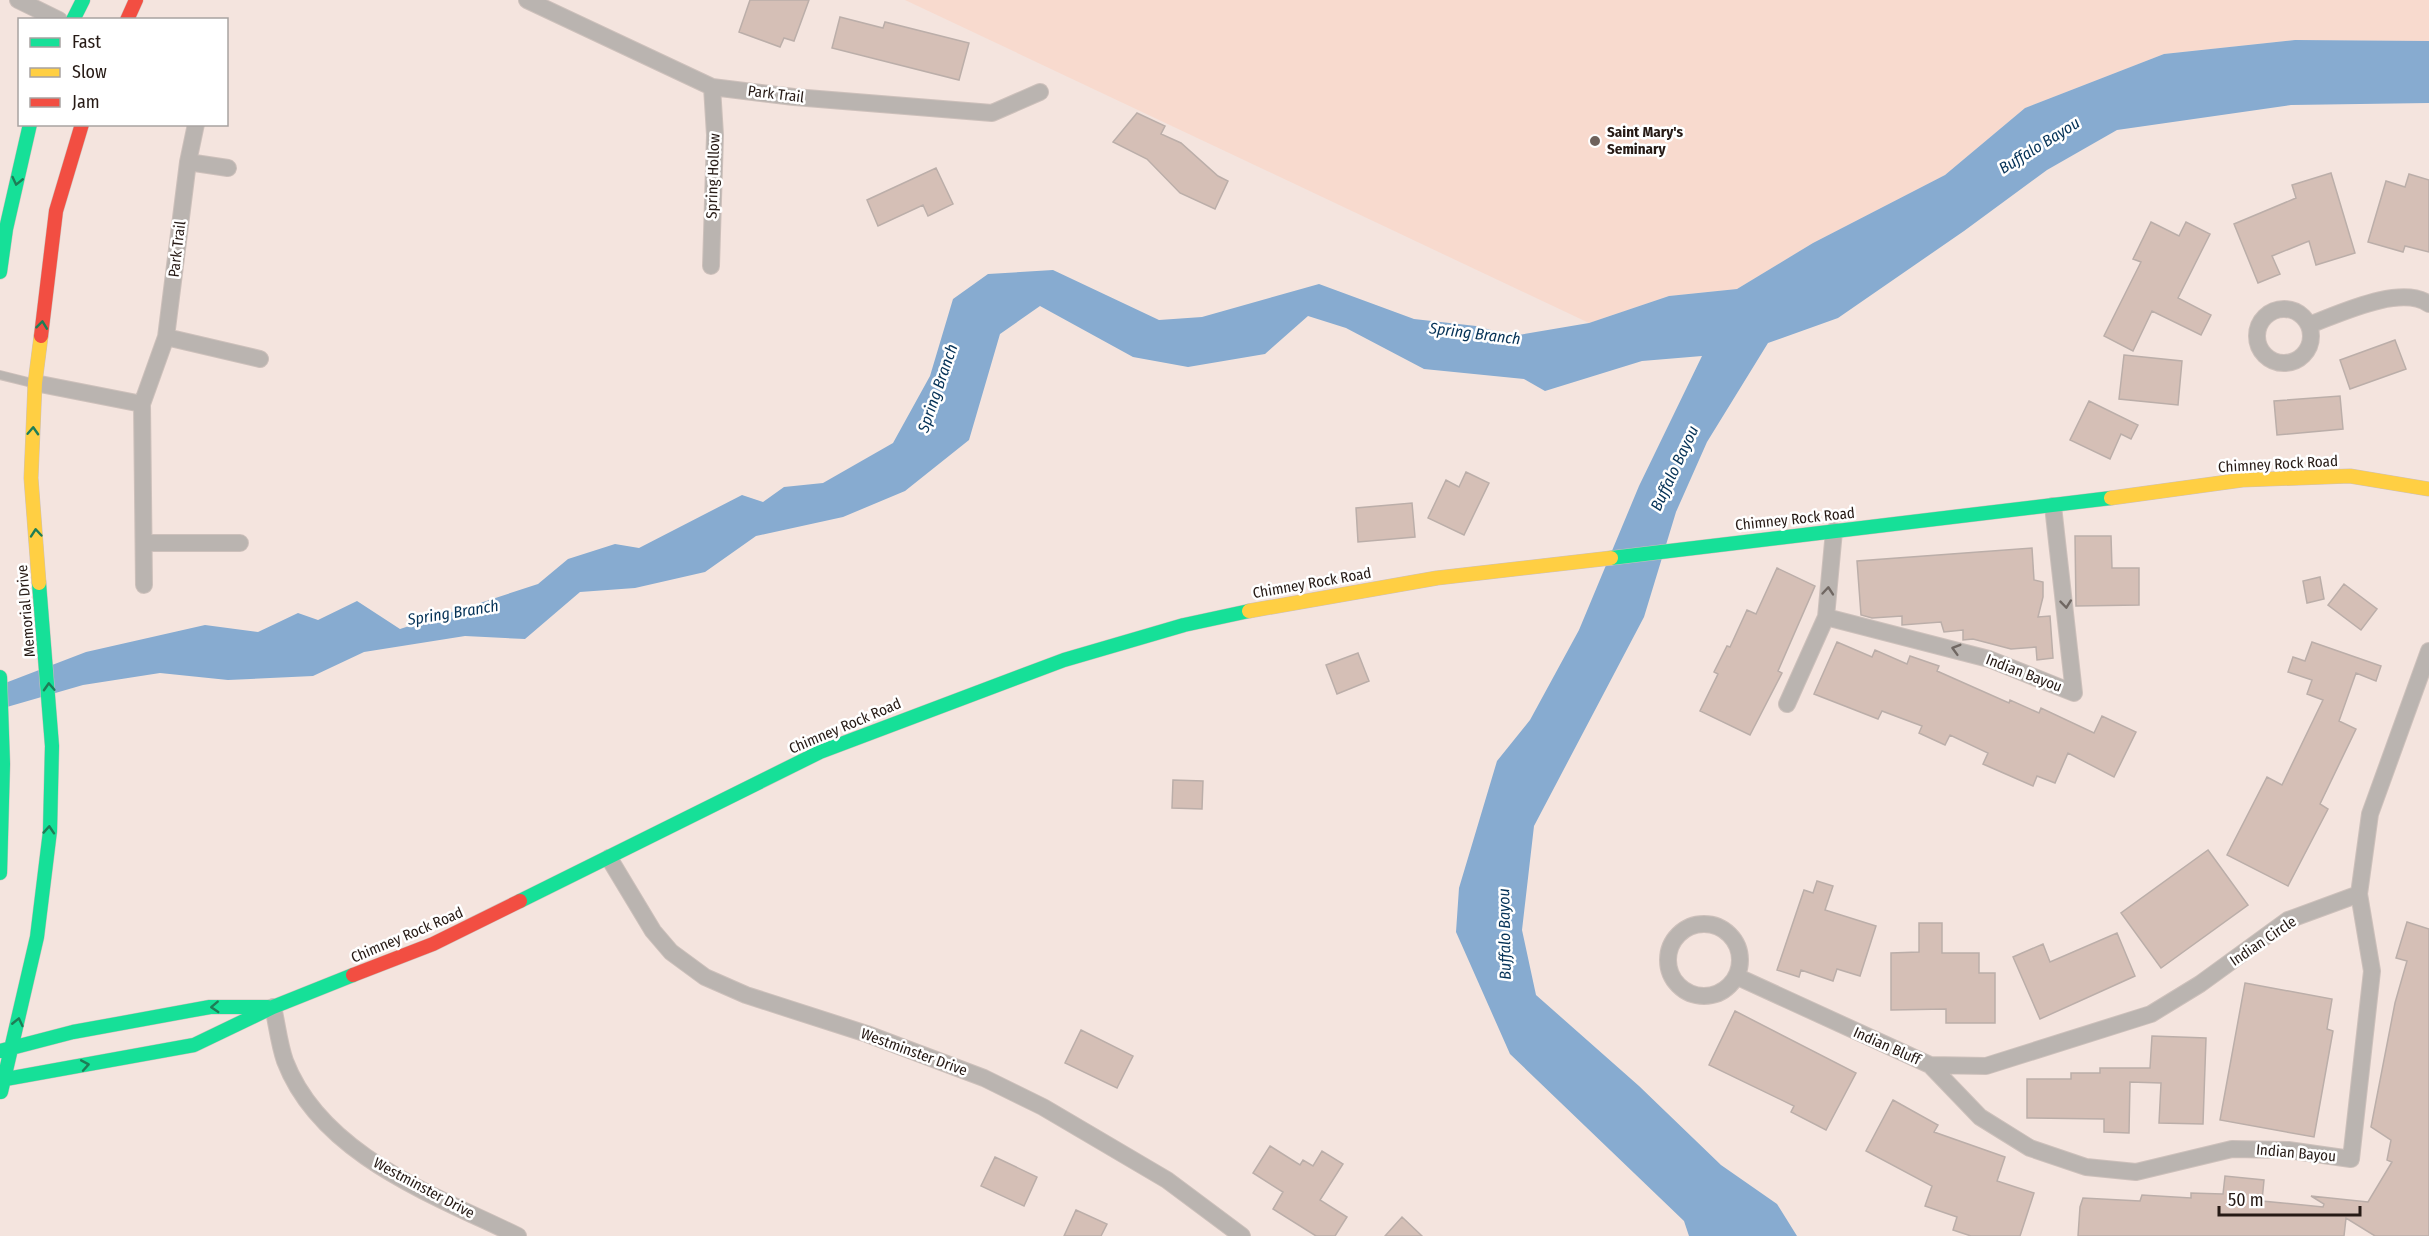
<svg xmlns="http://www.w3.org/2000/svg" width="2429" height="1236" font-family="'Fira Sans Condensed',sans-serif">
  <rect width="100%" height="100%" fill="#f4e4de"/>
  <!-- built -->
  <path fill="#f8dace" d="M905,0H2429V41L2295,40L2164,54L2025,108L1945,175L1813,243L1737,289L1669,296L1589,323Z"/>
  <!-- water -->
  <path fill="#87abd0" d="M2295,40L2429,41V103L2291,105L2117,130L2047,170L1964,231L1838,318L1768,343L1707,442L1676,512L1644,617L1534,826L1522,930L1536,995L1639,1086L1721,1165L1777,1204L1797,1236H1689L1684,1221L1510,1054L1456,932L1459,888L1497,761L1530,720L1579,630L1639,486L1702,356L1642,361L1545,391L1524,379L1424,369L1346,328L1308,316L1265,354L1188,367L1133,357L1040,306L1000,334L969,440L905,491L843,517L756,536L705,572L635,588L580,592L525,639L465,636L364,652L313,676L228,680L160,673L83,685L0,709V685L86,652L205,625L258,632L298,613L318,620L357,601L400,629L538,584L568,559L615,544L639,548L742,495L763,502L784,487L823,483L893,443L930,376L953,299L988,274L1053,270L1159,320L1202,317L1319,284L1414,319L1476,326L1513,336L1589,323L1669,296L1737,289L1813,243L1945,175L2025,108L2164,54Z"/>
  <!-- building -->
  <path fill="#d5bfb6" stroke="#bbaea9" stroke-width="1.5" d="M750,0H809L794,41L784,38L780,47L739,32Z
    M840,17L883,28L885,22L969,43L959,80L832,48Z
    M1137,113L1165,126L1161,134L1181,143L1218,176L1228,181L1215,209L1180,193L1147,159L1113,142Z
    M936,168L953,204L928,216L923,205L878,226L867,200Z
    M2331,173L2355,253L2316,265L2309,241L2272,256L2280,274L2258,283L2234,224L2296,198L2292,185Z
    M2409,174L2429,180V252L2405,246L2403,252L2368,242L2386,181L2405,187Z
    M2151,222L2179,236L2186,222L2210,234L2178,298L2211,315L2201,335L2152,311L2133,351L2104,336L2141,262L2133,259Z
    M2395,340L2406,369L2350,389L2340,360Z
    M2124,355L2182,361L2178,405L2119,399Z
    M2340,396L2343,429L2277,435L2274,401Z
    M2089,401L2138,425L2131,439L2121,434L2110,459L2070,440Z
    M1466,472L1489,483L1464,535L1428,518L1446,480L1459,487Z
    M1412,503L1415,537L1358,542L1356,508Z
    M2075,536H2111L2112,568H2139V605L2076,606Z
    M2032,548L2034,580L2043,582V597L2038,617L2050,616L2053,658L2037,660L2036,647L2011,649L1973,639L1963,640V630L1944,632L1941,622L1902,625V616L1872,618L1861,615L1857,561Z
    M1777,568L1815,586L1778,671L1782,673L1750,735L1700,711L1718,674L1714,672L1727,646L1730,647L1747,610L1756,614Z
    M2320,577L2324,599L2307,603L2303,581Z
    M2344,584L2377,609L2361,630L2328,605Z
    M1837,642L1872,657L1875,650L1907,664L1910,656L1939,666L1937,671L2009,703L2010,700L2039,713L2041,708L2094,733L2102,716L2136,732L2114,777L2068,753L2055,783L2037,776L2033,786L1983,764L1988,753L1950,735L1945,745L1919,733L1922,726L1882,711L1878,719L1814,694Z
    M2312,642L2381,666L2376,681L2356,673L2339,721L2356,729L2320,804L2328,809L2288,886L2227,855L2267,777L2282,785L2323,700L2307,694L2312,680L2288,672L2293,657L2305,661Z
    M1358,653L1369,681L1337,694L1326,665Z
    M1173,780L1203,781L1202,809L1172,808Z
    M2208,850L2248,905L2161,968L2121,913Z
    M1817,881L1833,886L1825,910L1876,926L1860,976L1837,969L1833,981L1801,970L1799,977L1777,970L1804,890L1813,893Z
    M2407,922L2429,929V1236H2375L2346,1218L2344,1236H2078L2080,1207L2083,1198L2140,1201L2142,1195L2191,1198V1193L2223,1194L2225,1176L2264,1180L2262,1201L2323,1207L2324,1204L2311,1196L2368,1202L2392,1162L2387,1160L2391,1140L2371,1127L2395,1003L2407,961L2396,958Z
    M1919,923H1942V953H1979V973H1995V1023H1946V1009L1891,1010V953L1919,952Z
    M2117,933L2135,976L2040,1019L2013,957L2043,944L2050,962Z
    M2245,983L2332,999L2327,1029L2333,1031L2314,1137L2220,1120Z
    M1735,1011L1856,1073L1826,1130L1791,1112L1794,1106L1709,1065Z
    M1081,1030L1133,1056L1117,1088L1065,1063Z
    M2152,1036L2206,1038L2203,1124L2159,1123L2161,1083L2130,1082L2129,1133L2104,1132V1119L2027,1118V1079H2071V1073H2100V1068H2150Z
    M1893,1100L1938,1125L1934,1132L2005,1157L1997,1181L2034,1193L2020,1236H1971L1953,1230L1957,1217L1925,1206L1932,1186L1866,1151Z
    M1270,1146L1300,1165L1303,1160L1313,1166L1322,1151L1343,1164L1320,1200L1347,1217L1335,1236H1316L1273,1209L1283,1192L1253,1173Z
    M995,1157L1037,1177L1024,1206L981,1186Z
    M1076,1210L1107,1224L1101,1236H1064Z
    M1402,1217L1422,1236H1385Z"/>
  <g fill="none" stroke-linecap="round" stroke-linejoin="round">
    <defs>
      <path id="lane" d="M0,375L32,383"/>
      <path id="street" d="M18,0L59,20
        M527,0L712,87L794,97L992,113L1040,92
        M188,162L228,168
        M711,266L715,135L712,87
        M2257 336a27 27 0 1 1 54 0a27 27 0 1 1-54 0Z
        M2309,325C2339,314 2401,284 2429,304
        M166,337L260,359
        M35,383L142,404
        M145,543H240
        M144,585L142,404L166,337L188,162L196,124
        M1826,617L1989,659L2074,693L2053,506
        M1787,704L1826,617L1834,531
        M609,858L653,931L671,952L705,977L746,995L867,1034L984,1078L1043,1107L1167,1180L1242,1236
        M1668 960a36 36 0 1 1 72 0a36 36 0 1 1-72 0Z
        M1738,977L1930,1065L1980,1117L2030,1148L2086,1167L2136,1172L2232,1149L2288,1150L2351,1159L2372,971L2359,894L2370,814L2429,651
        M273,1007C277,1024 279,1044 285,1061C321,1155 434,1195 518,1236
        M1930,1065L1986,1066L2151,1014L2200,984L2288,920L2359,894"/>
      <path id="fast" d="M73,20L83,0
        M0,272L6,229L30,124
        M1611,558L2111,498
        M0,677L3,764L0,873
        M520,901L820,752L1064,660L1184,625L1249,611
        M0,1051L73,1032L210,1007H268
        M0,1080L194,1045L273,1007L353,975
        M1,1092L37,937L50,831L52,746L39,583"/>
      <path id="slow" d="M2111,498L2242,480L2350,476L2429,489
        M39,583L31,478L35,383L41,336
        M1249,611L1437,578L1611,558"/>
      <path id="jam" d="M127,20L136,0
        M41,336L56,211L82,124
        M353,975L433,944L520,901"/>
    </defs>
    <!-- lane casing -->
    <use href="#lane" stroke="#cdc0bb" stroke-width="10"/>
    <!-- street casing -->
    <use href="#street" stroke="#cdc0bb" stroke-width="18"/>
    <!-- fast casing -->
    <use href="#fast" stroke="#cdc0bb" stroke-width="15"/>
    <!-- slow casing -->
    <use href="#slow" stroke="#cdc0bb" stroke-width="15"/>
    <!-- jam casing -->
    <use href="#jam" stroke="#cdc0bb" stroke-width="15"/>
    <!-- lane -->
    <use href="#lane" stroke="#bab4b0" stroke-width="8"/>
    <!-- street -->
    <use href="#street" stroke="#bab4b0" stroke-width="16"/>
    <!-- fast -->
    <use href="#fast" stroke="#16e098" stroke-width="14"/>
    <!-- slow -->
    <use href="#slow" stroke="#ffcf43" stroke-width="14"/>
    <!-- jam -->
    <use href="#jam" stroke="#f24e42" stroke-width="14"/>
  </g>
  <!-- one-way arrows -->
  <defs><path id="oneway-chevron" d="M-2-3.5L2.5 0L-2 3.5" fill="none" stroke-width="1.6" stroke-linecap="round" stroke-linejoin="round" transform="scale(1.5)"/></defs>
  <g stroke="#1e7d56">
    <use href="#oneway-chevron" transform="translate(17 181) rotate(103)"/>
    <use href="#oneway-chevron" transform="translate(42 325) rotate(-83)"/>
    <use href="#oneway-chevron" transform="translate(33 431) rotate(-87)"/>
    <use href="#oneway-chevron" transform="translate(36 533) rotate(-95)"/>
    <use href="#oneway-chevron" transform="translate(49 687) rotate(-93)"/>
    <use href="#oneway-chevron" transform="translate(49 830) rotate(-86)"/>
    <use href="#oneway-chevron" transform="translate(215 1007) rotate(177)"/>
    <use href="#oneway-chevron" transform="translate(18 1022) rotate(-77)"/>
    <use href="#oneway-chevron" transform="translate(85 1065) rotate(-10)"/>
  </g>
  <g stroke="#706762">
    <use href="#oneway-chevron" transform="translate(1828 591) rotate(-85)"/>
    <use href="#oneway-chevron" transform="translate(2066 604) rotate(84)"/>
    <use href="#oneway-chevron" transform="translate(1956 649) rotate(-164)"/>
  </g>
  <!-- markers -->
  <circle fill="#6e615b" stroke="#fff" stroke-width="2" cx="1595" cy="141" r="6"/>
  <g text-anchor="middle" stroke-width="5" stroke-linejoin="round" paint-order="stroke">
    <!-- street labels -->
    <g font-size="15" fill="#261a15" stroke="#fff">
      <text transform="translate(776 94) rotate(7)" y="5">Park Trail</text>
      <text transform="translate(713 176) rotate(-88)" y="5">Spring Hollow</text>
      <text transform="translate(177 249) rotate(-83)" y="5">Park Trail</text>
      <text transform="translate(2278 464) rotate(-3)" y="5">Chimney Rock Road</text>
      <text transform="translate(1795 519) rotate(-6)" y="5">Chimney Rock Road</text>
      <text transform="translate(1312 583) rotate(-10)" y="5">Chimney Rock Road</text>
      <text transform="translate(26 611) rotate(-95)" y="5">Memorial Drive</text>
      <text transform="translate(2024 673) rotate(21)" y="5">Indian Bayou</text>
      <text transform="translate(845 726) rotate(-23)" y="5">Chimney Rock Road</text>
      <text transform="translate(407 935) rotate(-23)" y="5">Chimney Rock Road</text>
      <text transform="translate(2263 941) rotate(-34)" y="5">Indian Circle</text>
      <text transform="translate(1887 1046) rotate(24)" y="5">Indian Bluff</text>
      <text transform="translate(914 1052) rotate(20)" y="5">Westminster Drive</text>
      <text transform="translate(2296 1153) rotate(5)" y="5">Indian Bayou</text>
      <text transform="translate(424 1188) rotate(28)" y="5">Westminster Drive</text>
    </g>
    <!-- poi labels -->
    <g font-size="15" font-weight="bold" fill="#261a15" stroke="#fff" text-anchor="start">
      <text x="1607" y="137">Saint Mary's<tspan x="1607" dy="17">Seminary</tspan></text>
    </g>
    <!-- water labels -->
    <g font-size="16" font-style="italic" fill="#053257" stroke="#fff">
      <text transform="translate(2039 145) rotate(-32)" y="6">Buffalo Bayou</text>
      <text transform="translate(1475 333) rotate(7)" y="6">Spring Branch</text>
      <text transform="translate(937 388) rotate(-71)" y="6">Spring Branch</text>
      <text transform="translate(1674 468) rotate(-65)" y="6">Buffalo Bayou</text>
      <text transform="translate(453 612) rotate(-9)" y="6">Spring Branch</text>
      <text transform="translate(1504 934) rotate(-91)" y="6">Buffalo Bayou</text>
    </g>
  </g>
  <!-- legend -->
  <rect x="18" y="18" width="210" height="108" fill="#ffffff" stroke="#a8a3a1" stroke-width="1.5"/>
  <rect x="30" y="38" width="30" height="9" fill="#16e098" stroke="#a8a3a1" stroke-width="1.5"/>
  <text x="72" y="48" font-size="18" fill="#261a15">Fast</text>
  <rect x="30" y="68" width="30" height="9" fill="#ffcf43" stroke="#a8a3a1" stroke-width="1.5"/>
  <text x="72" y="78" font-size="18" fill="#261a15">Slow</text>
  <rect x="30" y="98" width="30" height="9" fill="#f24e42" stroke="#a8a3a1" stroke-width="1.5"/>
  <text x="72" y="108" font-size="18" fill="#261a15">Jam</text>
  <!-- scale -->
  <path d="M2219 1206v9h141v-9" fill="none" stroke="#261a15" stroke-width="3"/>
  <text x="2228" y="1206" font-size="18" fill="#261a15" stroke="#ffffff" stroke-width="4.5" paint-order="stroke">50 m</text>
</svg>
